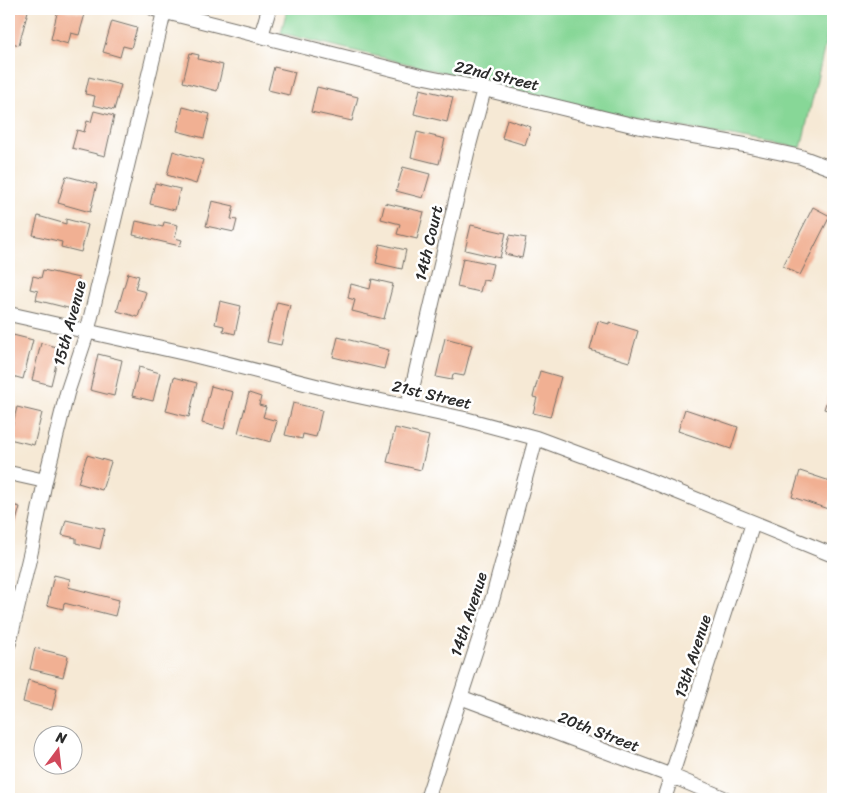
<svg xmlns="http://www.w3.org/2000/svg" width="842" height="808" font-family="Sriracha,sans-serif">
  <rect width="100%" height="100%" fill="#fff"/>
  <filter id="ink" filterUnits="userSpaceOnUse"><feTurbulence type="fractalNoise" baseFrequency=".02" numOctaves="2"/><feDisplacementMap in="SourceGraphic" scale="10" xChannelSelector="R" yChannelSelector="G"/><feConvolveMatrix kernelMatrix="1 2 1 2 8 2 1 2 1" color-interpolation-filters="sRGB"/></filter>
  <filter id="wash" filterUnits="userSpaceOnUse"><feTurbulence type="fractalNoise" baseFrequency=".0096" numOctaves="4" result="noise"/><feDisplacementMap in="SourceGraphic" scale="20" xChannelSelector="R" yChannelSelector="G"/><feGaussianBlur stdDeviation="1.12" result="paint"/><feColorMatrix in="noise" values="0 0 0 0 0 0 0 0 0 0 0 0 0 0 0 0 0 1.4 0 .05"/><feComposite in="paint" operator="in"/></filter>
  <g filter="url(#wash)">
    <rect width="100%" height="100%" fill="#f6e9d5"/>
    <!-- green -->
    <path fill="#87d797" stroke="#598161" d="M287,9H833V11L801,148L639,120L281,33Z"/>
    <g id="blocks">
      <!-- building -->
      <path fill="#f1b093" d="M9,9H22L28,11L19,45L9,42Z
        M58,9L85,14L79,35L71,33L68,44L51,39Z
        M112,21L137,28L131,48L123,46L120,57L103,52Z
        M190,53L199,55L198,59L223,65L217,91L183,82Z
        M274,67L295,72L289,95L268,90Z
        M89,77L121,85L114,110L93,105L95,96L85,94Z
        M317,87L358,97L352,121L311,112Z
        M420,89L453,97L447,122L414,114Z
        M183,107L210,114L204,138L177,131Z
        M94,111L114,116L105,156L72,148L77,130L84,132L87,121L91,122Z
        M507,119L531,127L525,145L502,138Z
        M417,132L445,139L439,164L411,157Z
        M173,151L203,160L196,184L167,175Z
        M403,167L430,174L423,198L396,191Z
        M66,176L97,184L90,212L58,203Z
        M155,183L180,189L175,210L150,204Z
        M212,201L234,206L231,219L237,220L234,232L206,226Z
        M385,203L424,212L417,239L397,234L400,224L381,219Z
        M813,207L830,216L800,275L783,266Z
        M38,216L66,224V219L88,225L81,252L61,247L62,242L33,235Z
        M136,221L163,227L164,222L178,225L175,238L182,240L180,246L133,235Z
        M471,225L506,233L500,258L465,250Z
        M510,235L526,238L522,258L505,254Z
        M380,244L406,250L402,269L376,263Z
        M463,258L493,264L489,281L483,280L480,292L457,287Z
        M43,270L79,278L72,309L36,300L38,291L30,289L33,276L41,278Z
        M128,273L139,276L135,289L146,292L138,317L117,311Z
        M372,279L393,284L384,319L352,311L355,300L348,298L351,284L370,289Z
        M220,301L241,306L235,334L223,331L224,326L215,324Z
        M277,302L290,305L281,345L267,342Z
        M598,321L609,324V322L638,331L629,362L590,350Z
        M13,335L33,340L23,379L9,375V351Z
        M338,337L389,350L384,369L333,357Z
        M445,338L472,345L464,376L453,374L452,380L436,377Z
        M41,343L60,348L51,385L32,380Z
        M98,354L122,360L114,396L90,390Z
        M139,367L160,373L153,401L132,396Z
        M540,371L561,377L550,417L533,413L537,398L533,397Z
        M174,377L197,383L189,417L166,411Z
        M833,382V412L824,409Z
        M211,386L233,392L224,429L202,423Z
        M249,393L261,397L259,405L266,407L263,417L277,421L271,442L238,433Z
        M293,403L322,410L316,437L303,434L302,439L285,435Z
        M9,406L14,407L9,425Z
        M17,407L42,413L34,445L9,439Z
        M685,409L738,427L731,449L678,431Z
        M395,428L429,436L421,470L387,462Z
        M87,455L111,462L102,490L78,483Z
        M800,471L833,482V493L828,509L792,497Z
        M9,504L20,507L11,539H9Z
        M66,520L105,529L100,549L76,543V538L62,535Z
        M54,575L70,579L68,587L119,600L115,616L64,603L63,609L47,605Z
        M35,648L68,656L63,677L30,669Z
        M28,680L57,688L52,710L23,702Z"/>
    </g>
  </g>
  <g filter="url(#ink)">
    <use href="#blocks" fill-opacity="0" stroke="#726e66" stroke-width="1"/>
    <g fill="none" stroke-linecap="round" stroke-linejoin="round">
      <defs>
        <path id="minor" d="M154,9L420,76L484,89L636,126L745,145L801,157L833,169
          M261,36L269,9
          M9,314L189,354L344,393L465,419L536,438L641,477L833,555
          M408,406L468,149L484,89
          M9,473L45,481
          M9,643L31,551L45,481L67,393L87,333L164,12
          M460,697L672,776L726,799
          M427,799L493,597L536,438
          M664,799L753,523"/>
      </defs>
      <!-- minor casing -->
      <use href="#minor" stroke="#726e66" stroke-width="16"/>
      <!-- minor -->
      <use href="#minor" stroke="#fff" stroke-width="14"/>
    </g>
  </g>
  <g text-anchor="middle" stroke-width="5" stroke-linejoin="round" paint-order="stroke">
    <!-- street labels -->
    <g font-size="16" fill="#2b2b2b" stroke="#fff">
      <text transform="translate(497 75) rotate(13)" y="6">22nd Street</text>
      <text transform="translate(428 243) rotate(-77)" y="6">14th Court</text>
      <text transform="translate(69 323) rotate(-75)" y="6">15th Avenue</text>
      <text transform="translate(432 394) rotate(13)" y="6">21st Street</text>
      <text transform="translate(468 614) rotate(-72)" y="6">14th Avenue</text>
      <text transform="translate(692 656) rotate(-72)" y="6">13th Avenue</text>
      <text transform="translate(599 731) rotate(21)" y="6">20th Street</text>
    </g>
  </g>
  <!-- margin -->
  <rect width="842" height="808" fill="none" stroke="#fff" stroke-width="30"/>
  <!-- north arrow -->
  <g transform="translate(58 750) rotate(15)"><circle r="24" fill="#ffffff" stroke="#aaaaaa"/>
  <path d="M0-4L9 19L0 12L-9 19Z" fill="#d1495b"/>
  <text y="-8" font-size="14" font-weight="bold" text-anchor="middle" fill="#2b2b2b">N</text>
  </g>
</svg>
